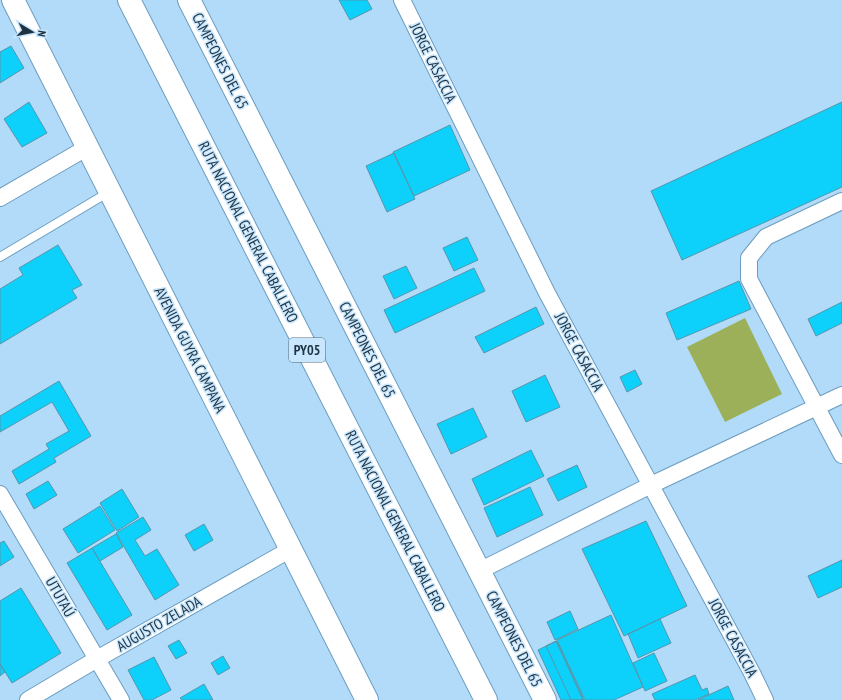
<svg xmlns="http://www.w3.org/2000/svg" width="842" height="700" font-family="'PT Sans Narrow',sans-serif">
  <rect width="100%" height="100%" fill="#b2dbf9"/>
  <!-- green -->
  <path fill="#9bb058" d="M745,318L782,394L725,422L687,347Z"/>
  <!-- building -->
  <path fill="#0dd0fb" stroke="#5497ac" d="M339,0H367L372,9L350,20Z
    M11,46L24,68L0,83V52Z
    M29,102L47,133L22,147L4,119Z
    M842,102V187L682,260L651,191Z
    M450,125L470,170L414,196L393,152Z
    M394,153L415,199L387,212L366,166Z
    M467,237L478,260L454,271L443,248Z
    M58,245L82,285L72,290L77,298L0,344V289L23,275L19,268Z
    M406,266L417,288L394,299L383,276Z
    M474,268L485,291L395,333L384,310Z
    M739,281L751,309L677,340L666,313Z
    M842,302V323L816,336L808,319Z
    M536,307L544,324L484,353L475,337Z
    M635,370L642,384L627,392L620,377Z
    M545,375L560,407L526,422L512,391Z
    M59,381L91,436L54,458L56,462L19,484L12,471L49,449L46,444L69,431L52,402L0,432V416Z
    M473,408L487,437L451,454L437,424Z
    M531,450L544,476L484,505L472,479Z
    M577,465L587,487L558,501L547,479Z
    M48,481L57,495L34,509L26,494Z
    M530,487L543,515L497,537L484,508Z
    M122,489L139,517L117,531L100,503Z
    M100,506L115,530L78,553L63,529Z
    M143,517L151,530L135,540L145,556L157,549L179,585L155,600L116,533Z
    M646,521L687,606L624,636L582,549Z
    M204,524L213,540L194,551L185,535Z
    M116,534L123,547L100,561L92,548Z
    M4,541L14,557L0,566V543Z
    M92,548L132,615L107,630L67,563Z
    M842,560V587L818,598L808,576Z
    M21,588L61,653L12,683L0,664V601Z
    M570,611L578,629L555,640L547,622Z
    M611,615L643,687L614,700H585L557,640Z
    M660,619L671,643L638,658L628,634Z
    M179,640L187,653L176,659L168,646Z
    M556,641L583,700H561L538,650Z
    M557,641L584,700H571L546,646Z
    M654,653L667,681L645,691L633,663Z
    M223,656L230,668L218,675L211,663Z
    M154,657L171,690L152,700H144L128,670Z
    M0,664L5,672L0,676Z
    M695,675L702,690L707,688L709,694L695,700H655L652,694Z
    M204,684L213,700H182L180,698Z
    M728,686L734,700H698Z"/>
  <g fill="none" stroke-linecap="round" stroke-linejoin="round">
    <defs>
      <path id="lane" d="M0,257L109,192"/>
      <path id="street" d="M402,0L547,293L752,673L765,700
        M0,198L88,147
        M842,201L766,237L749,258V279L842,455
        M0,494L121,700
        M479,571L651,485L842,395
        M28,700L97,659L291,549"/>
      <path id="secondary" d="M13,0L367,700
        M189,0L545,700"/>
      <path id="highway" d="M129,0L486,700"/>
    </defs>
    <!-- lane casing -->
    <use href="#lane" stroke="#6b9dc0" stroke-width="10"/>
    <!-- street casing -->
    <use href="#street" stroke="#6b9dc0" stroke-width="18"/>
    <!-- secondary casing -->
    <use href="#secondary" stroke="#6b9dc0" stroke-width="24"/>
    <!-- highway casing -->
    <use href="#highway" stroke="#6b9dc0" stroke-width="24"/>
    <!-- lane -->
    <use href="#lane" stroke="#fff" stroke-width="8"/>
    <!-- street -->
    <use href="#street" stroke="#fff" stroke-width="16"/>
    <!-- secondary -->
    <use href="#secondary" stroke="#fff" stroke-width="22"/>
    <!-- highway -->
    <use href="#highway" stroke="#fff" stroke-width="22"/>
  </g>
  <g text-anchor="middle" stroke-width="3" stroke-linejoin="round" paint-order="stroke">
    <!-- shield labels -->
    <rect fill="#c8e6fd" stroke="#516979" stroke-width="1" x="289" y="338" width="36" height="24" rx="3"/>
    <g font-size="14" font-weight="bold" fill="#1e3341">
      <text x="307" y="355">PY05</text>
    </g>
    <!-- street labels -->
    <g font-size="15" fill="#1e3341" stroke="#c8e6fd">
      <text transform="translate(220 61) rotate(63)" y="5">CAMPEONES DEL 65</text>
      <text transform="translate(433 63) rotate(64)" y="5">JORGE CASACCIA</text>
      <text transform="translate(248 232) rotate(63)" y="5">RUTA NACIONAL GENERAL CABALLERO</text>
      <text transform="translate(190 350) rotate(63)" y="5">AVENIDA GUYRA CAMPANA</text>
      <text transform="translate(367 350) rotate(63)" y="5">CAMPEONES DEL 65</text>
      <text transform="translate(579 352) rotate(62)" y="5">JORGE CASACCIA</text>
      <text transform="translate(395 521) rotate(63)" y="5">RUTA NACIONAL GENERAL CABALLERO</text>
      <text transform="translate(60 597) rotate(60)" y="5">UTUTAÚ</text>
      <text transform="translate(159 624) rotate(-30)" y="5">AUGUSTO ZELADA</text>
      <text transform="translate(733 638) rotate(62)" y="5">JORGE CASACCIA</text>
      <text transform="translate(514 639) rotate(63)" y="5">CAMPEONES DEL 65</text>
    </g>
  </g>
  <!-- north arrow -->
  <g transform="translate(32 32) rotate(100)" stroke="#c8e6fd" stroke-width="3" paint-order="stroke">
  <path d="M0-3L7 15L0 10L-7 15Z" fill="#1e3341"/>
  <text y="-6" font-size="11" font-weight="bold" text-anchor="middle" fill="#1e3341">N</text>
  </g>
</svg>
